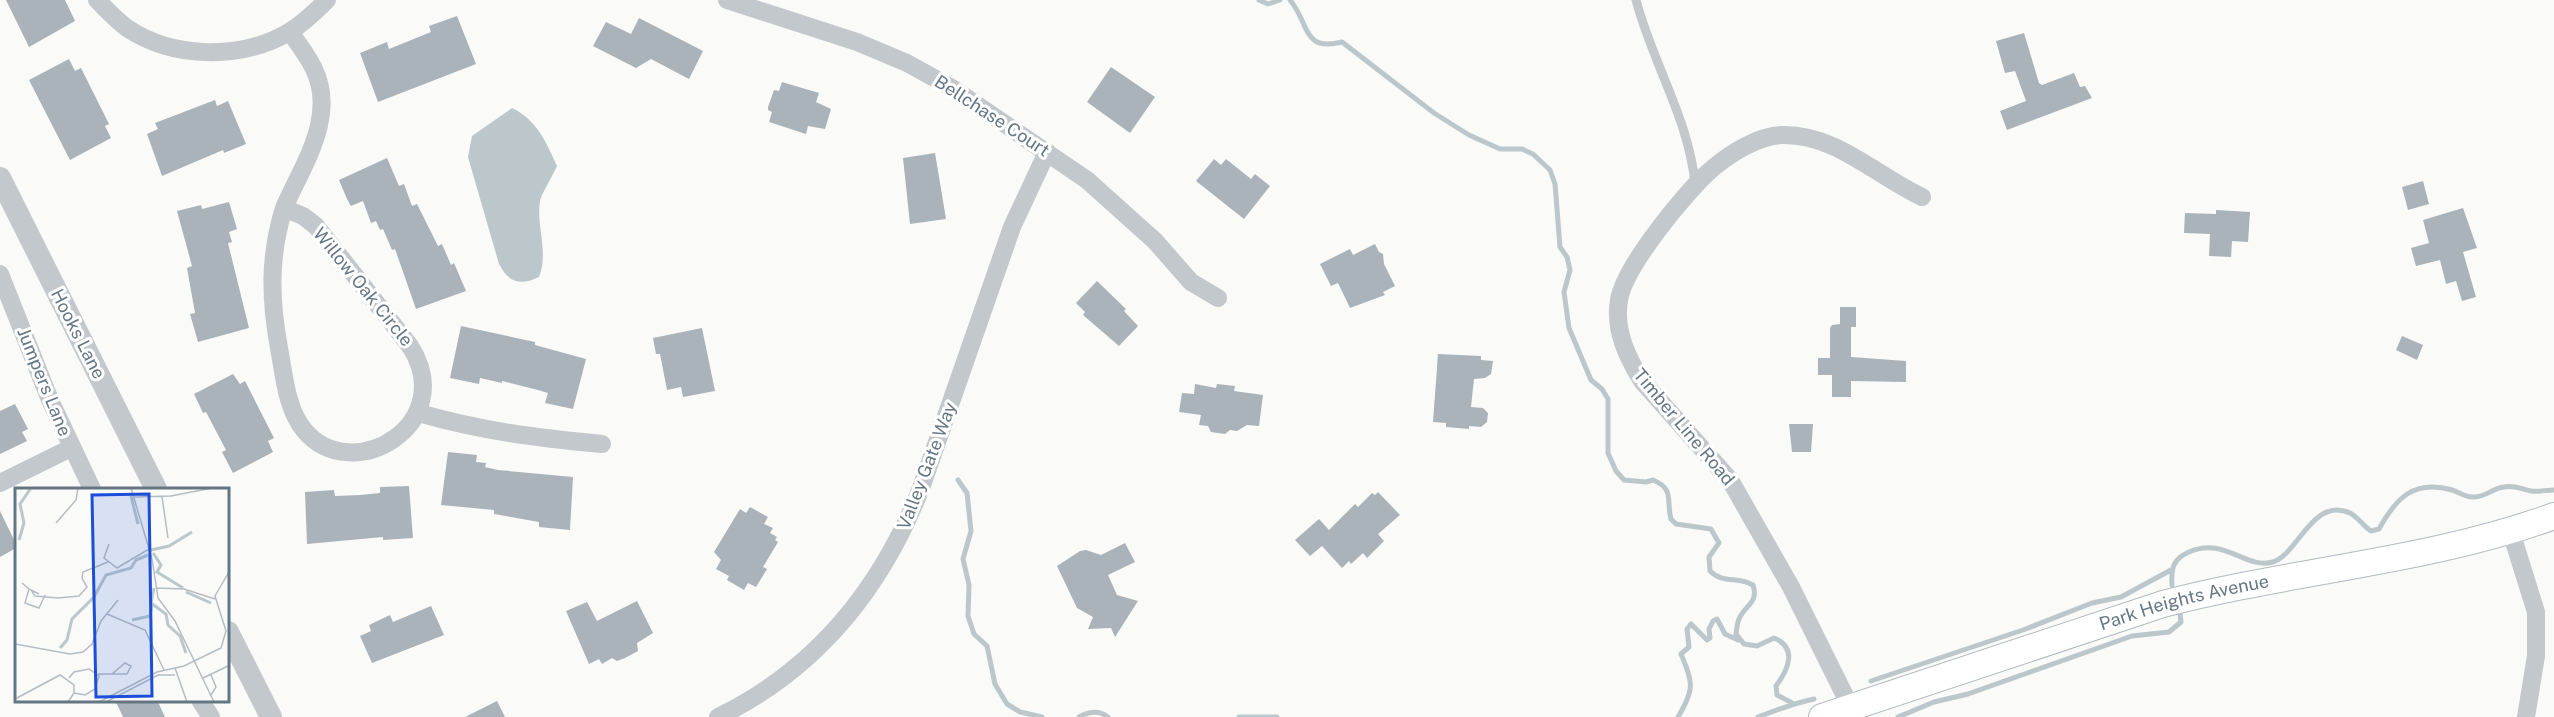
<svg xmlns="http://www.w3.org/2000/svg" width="2554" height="717" font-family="'Public Sans',sans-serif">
  <rect width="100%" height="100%" fill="#fafaf8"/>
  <!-- water -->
  <path fill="#bbc7cb" d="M512,108C537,120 546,142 557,166C553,175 541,195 540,201C536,227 549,252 539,277C520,286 509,283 499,264L468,157L472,136Z"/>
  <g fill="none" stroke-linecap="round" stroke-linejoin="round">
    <!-- stream -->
    <path stroke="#bbc7cb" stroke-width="5" d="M1259,0L1268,4L1280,0
      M1290,0C1310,24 1302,52 1342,42L1434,113L1469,135L1500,149H1522L1533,154L1550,170L1555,184L1560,247L1567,257L1570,270L1564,292L1569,328L1591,380L1602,389L1608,399V453L1616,471L1624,480L1646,482L1653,480C1675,489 1666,501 1671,519L1676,524L1711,529L1719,543L1709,557L1710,571C1723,584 1738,576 1753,585C1759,603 1745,605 1739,619C1737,623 1737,629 1736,634L1744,644L1757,646L1774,638C1798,648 1788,670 1776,686L1777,695L1792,703
      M958,480L967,493L971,531L963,559L969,585L968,616L974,634L987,646L995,684L1007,704L1020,712L1042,717
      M2172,585C2171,568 2173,559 2189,552C2224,536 2246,570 2273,562C2298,554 2313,496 2350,513C2358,517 2363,526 2371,531L2379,529C2396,498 2414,479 2452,490C2459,492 2466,498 2474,497C2486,497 2493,488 2504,487C2514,485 2521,489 2531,491C2538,492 2547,490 2554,490
      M1871,681L2023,630L2092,603L2121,597L2171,570
      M1079,717C1088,712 1099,710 1108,717
      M1239,717H1277
      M1678,717C1695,689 1693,683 1681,654L1689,647L1687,629L1691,624L1707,640L1710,638L1709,629L1713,621L1717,619L1725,634L1738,640
      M1758,717C1777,710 1794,703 1814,699
      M1898,717L1934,702L1968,694L2132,636L2169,632L2181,622L2180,614"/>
  </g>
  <!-- building -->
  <path fill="#aab3b9" d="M6,0H65L75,21L29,47Z
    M457,16L476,64L378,102L360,53L387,42L389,49L431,32L429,26Z
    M639,18L703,51L689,79L651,59L636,68L593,46L606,22L631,34Z
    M2024,33L2039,83L2042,85L2074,73L2080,87L2085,86L2092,98L2007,130L2000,111L2026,101L2015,71L2005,73L1996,41Z
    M69,59L75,71L81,68L109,124L105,126L111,138L70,160L29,80Z
    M1111,67L1155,97L1130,133L1087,102Z
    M782,82L819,93L816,102L831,109L825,129L808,126L806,134L769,122L772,112L768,110V107L774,90L779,91Z
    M215,100L217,106L228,101L246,144L224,153L223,150L162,176L147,134L158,129L155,123Z
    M935,153L946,219L910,224L903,158Z
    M387,158L399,186L404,184L412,206L417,204L438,246L442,244L451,265L454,263L466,291L416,309L395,249L392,250L383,229L380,230L376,221L371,223L363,201L351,206L347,199L339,180Z
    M1214,159L1221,165L1226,159L1251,179L1255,174L1270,186L1244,219L1196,181Z
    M2423,181L2429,204L2408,210L2402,187Z
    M229,202L237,229L229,232L232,242L228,243L249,328L198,342L190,314L195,313L187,268L192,266L177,211L201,205L202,209Z
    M2463,208L2477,248L2463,252L2476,297L2462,301L2456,281L2446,284L2440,260L2416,266L2411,248L2429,243L2423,220Z
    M2216,210L2250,212L2248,242L2232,241L2231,257L2209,256L2210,234L2184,233L2185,213L2216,214Z
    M1375,244L1379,252L1383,254L1384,264L1395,286L1383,292L1385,295L1350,308L1338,283L1331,286L1320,264L1350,249L1353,255Z
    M1097,281L1126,309L1124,311L1138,326L1119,346L1083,315L1085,312L1076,303Z
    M1840,307H1856V327H1851V357L1906,361V382L1851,381V397H1832V375H1818V358H1830V328L1832,325L1840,324Z
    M461,326L535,342V345L586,359L573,409L545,403L548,393L538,390L502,381V383L480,378L479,384L450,378Z
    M702,328L715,391L683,397L681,387L667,390L660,354H656L653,338Z
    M2402,336L2423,345L2417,360L2396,350Z
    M1438,354L1481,356V360L1493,361L1491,374L1485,378L1474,379L1471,407L1483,408L1488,413L1487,422L1481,427L1469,426V429L1446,427V423L1433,422Z
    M233,374L240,384L245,381L274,438L268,441L273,452L233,473L222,452L226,450L206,412L203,413L194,394Z
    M1195,384L1216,388L1217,384L1235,386L1234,391L1263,395L1259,426L1247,425L1237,431L1230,430L1225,434L1211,432L1208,426L1199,425L1201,415L1179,412L1182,393L1194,394Z
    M15,404L28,429L22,432L27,441L0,454V411Z
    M1789,424H1813L1811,452H1792Z
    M448,452L477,455L476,462L486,463L485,467L498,470L573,477L570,530L539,527V522L494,514V510L441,505Z
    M409,486L413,538L383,540V537L307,544L305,492L334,490L335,496L360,495L380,493V487Z
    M1378,492L1400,515L1378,534L1384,541L1367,558L1363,553L1351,564L1349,561L1342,568L1322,546L1310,556L1295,540L1319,519L1329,530L1355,504L1358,507L1372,493L1375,495Z
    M750,507L768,517L764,524L773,528L770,533L777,537L775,540L778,542L763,567L767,569L756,587L748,583L744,590L727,580L729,576L716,569L721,560L714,552L740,509L746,513Z
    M0,511L16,544V548L0,557Z
    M1125,543L1135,562L1108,575L1117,595L1138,601L1115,637L1111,628L1088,629L1093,617L1077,608L1057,566L1080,551L1086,550L1101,555Z
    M637,601L653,633L637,643L638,651L625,658L617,661L612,658L602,664L599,659L589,664L566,611L587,602L597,621Z
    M431,606L444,635L372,663L360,636L371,631L369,625L390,615L393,622Z
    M115,700H157L165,717H123Z
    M497,701L505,717H465Z"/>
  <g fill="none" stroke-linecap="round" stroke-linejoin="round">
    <defs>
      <g id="secondary">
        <path id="s1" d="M1822,717L2163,604C2293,570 2428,562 2554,516"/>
      </g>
    </defs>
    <!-- secondary casing -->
    <use href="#secondary" stroke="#b3babf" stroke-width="28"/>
    <!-- service -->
    <path stroke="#c3c8cc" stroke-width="9" d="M1636,0C1652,62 1689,119 1695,184"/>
    <!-- minor -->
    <path stroke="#c3c8cc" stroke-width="18" d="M97,0C106,9 116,20 127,28C173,59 242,60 289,32C303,24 316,11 327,0
      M727,0L857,42L907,63L952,88L1087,180L1155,241L1191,282L1218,298
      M284,208C269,256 270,299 279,348C284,374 286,408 304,430C352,488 460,424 410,346L316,226L303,216L284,208C303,164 338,116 313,67C307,55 298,43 290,32
      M0,274L50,400L92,489
      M419,413C481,431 538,438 602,444
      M0,483L71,448
      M2511,532L2536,612V656L2526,717
      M200,700L211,717
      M1851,708L1791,587L1730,480L1642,381C1627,357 1614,330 1619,300C1624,267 1687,190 1713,168C1731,153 1758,136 1782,135C1836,134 1875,175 1922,197
      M718,717C817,669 881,589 921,488L1012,227L1047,152"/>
    <!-- tertiary -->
    <path stroke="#c3c8cc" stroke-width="22" d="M0,178L156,489
      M228,632L271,717"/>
    <!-- secondary -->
    <use href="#secondary" stroke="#fff" stroke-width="26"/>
  </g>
  <g text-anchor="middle" stroke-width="6" stroke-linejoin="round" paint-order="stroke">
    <!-- street labels -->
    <g font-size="18" fill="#657683" stroke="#fff">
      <text transform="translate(992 116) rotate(33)" y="6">Bellchase Court</text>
      <text transform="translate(363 287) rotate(51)" y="6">Willow Oak Circle</text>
      <text transform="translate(78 334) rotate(63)" y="6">Hooks Lane</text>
      <text transform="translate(44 382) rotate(68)" y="6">Jumpers Lane</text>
      <text transform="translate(1684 427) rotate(50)" y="6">Timber Line Road</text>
      <text transform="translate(927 466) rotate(-69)" y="6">Valley Gate Way</text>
      <text dy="6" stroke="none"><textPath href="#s1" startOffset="380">Park Heights Avenue</textPath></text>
    </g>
  </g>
  <!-- overview -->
  <g transform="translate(15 488)">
    <rect width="214" height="214" fill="#fafaf8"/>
    <path fill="none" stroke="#bbc7cb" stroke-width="3" d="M116,8L123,36M4,52L9,35L5,16L16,0M136,62L154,58L177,44M138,65L146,77L142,84L168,100M139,100L136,115L151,126L153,137L165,148L171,165M171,104L196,115M117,132L135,128L137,117M45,160L52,152L57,131L79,109L91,87L116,80L121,72L133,67"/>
    <path fill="none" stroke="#b5bdc2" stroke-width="1.5" d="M116,0L137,71L143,110L160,133L199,214M119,9L156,8L197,0M147,9L153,50M41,35L61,12L63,0M94,56L89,70L102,80L134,61M7,95L14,101L10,115L24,120L30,107M141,100L169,101L200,111M24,106L16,102L20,108L43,110L64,108L72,99L67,90L68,84L93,74M92,126L130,142L149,182M0,156L55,166L68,164L77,156L86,133L103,112M160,180L172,214M83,186H97L110,175L116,178L112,186H97M196,187L201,199L196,207M54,190L59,184L74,181L84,188L80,201L70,207L59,205M188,190L215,177M0,211L45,187L59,197V205L53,214M84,214L142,184L169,178L206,160L211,143L200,108L215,82M91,214L143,187H160"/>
    <path fill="#1d4ed8" fill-opacity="0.15" stroke="#1d4ed8" stroke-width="3" d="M134,6L137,208L81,209L77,7Z"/>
    <rect width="214" height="214" fill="none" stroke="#657683" stroke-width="3"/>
  </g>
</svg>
